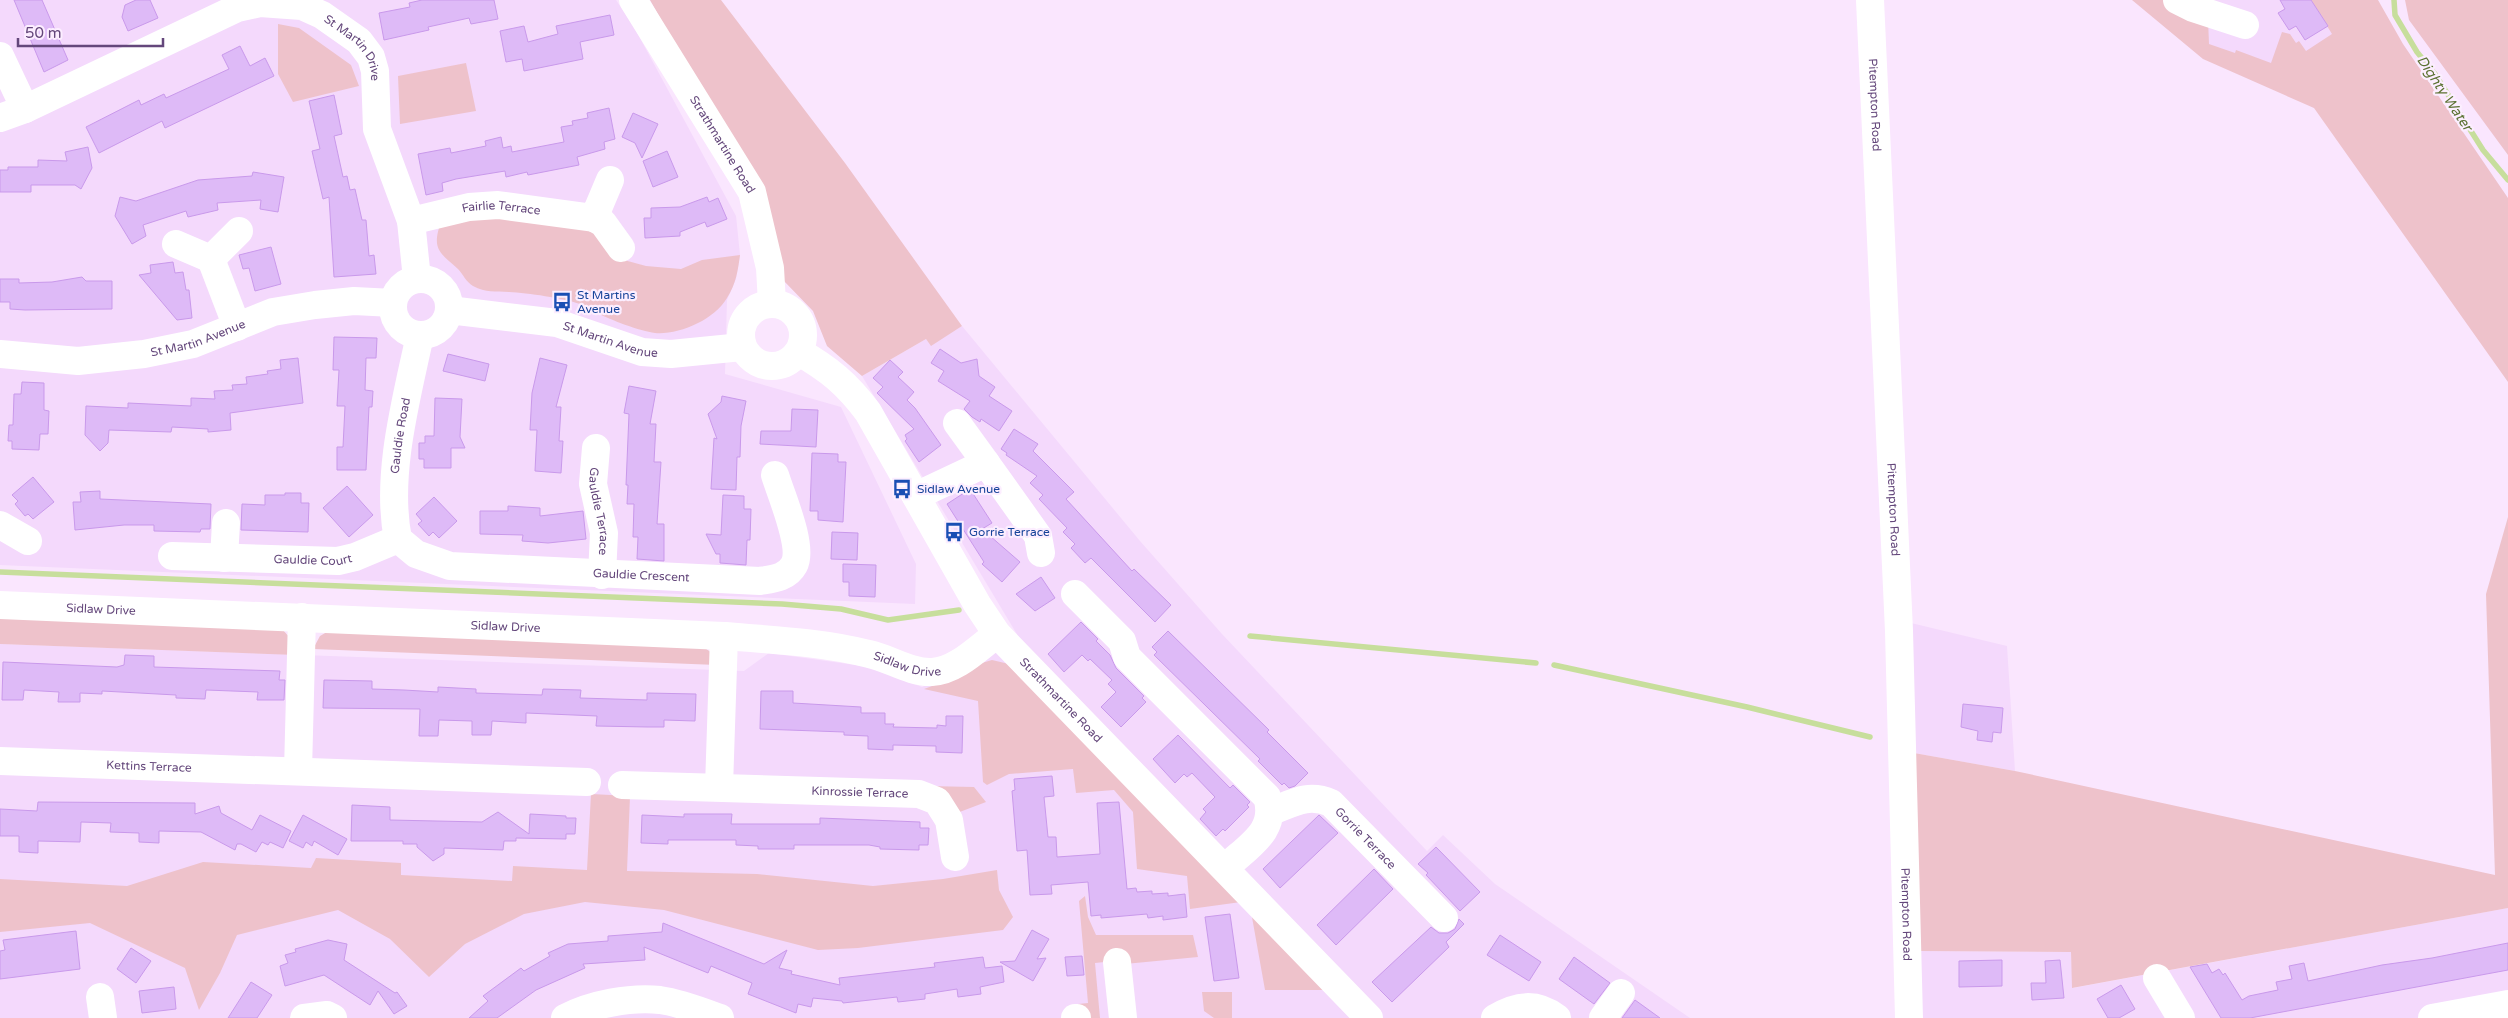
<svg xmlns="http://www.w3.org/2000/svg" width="2508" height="1018" font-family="'Varela Round',sans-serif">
  <rect width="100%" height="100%" fill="#fae6fe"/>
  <!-- residential -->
  <path fill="#f4d9fc" d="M0,0H616L634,27L736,216L740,255L736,279L727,300L725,374L841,407L916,564L915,604L0,565Z
    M2170,0H2355L2314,108L2208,44Z
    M962,326L1140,541L1222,634L1427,851L1443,835L1495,884L1690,1018H0V644L744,671L769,653L870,667L922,687L1021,641L862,376L926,339L931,345Z
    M1911,623L2007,646L2015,771L1914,753Z
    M2508,908V1018H1919V951L2071,952L2073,988Z"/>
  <!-- green -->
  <path fill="#eec2cb" d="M650,0H721L845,163L962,326L931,346L926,339L862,376L827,346L813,311L783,280L756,190Z
    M2132,0H2170L2208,19L2209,44L2235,53L2236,50L2271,63L2282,32L2290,34L2296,43L2299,41L2306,51L2332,34L2311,0H2378L2403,44L2508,198V382L2314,108L2203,59Z
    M2405,0H2508V155L2409,20Z
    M278,24L299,28L351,65L359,86L293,102L278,74Z
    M466,63L476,111L400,124L398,76Z
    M475,215L595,226L624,260L646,266L681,269L702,260L740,255C738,270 736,284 727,298C714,320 679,335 655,333C640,331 611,320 597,313C591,310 586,306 580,304C563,298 528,293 509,292C495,291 486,293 473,286C466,282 463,274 458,269C443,255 432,251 439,228Z
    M2508,517V908L2072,988L2071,952L1919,951L1914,753L2015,771L2495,875L2486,594Z
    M0,616L282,629L291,639L296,655L0,644Z
    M332,629L699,644L712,653L717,665L313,649L320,636Z
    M992,660L1009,664L1241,902L1190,909L1187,876L1137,869L1133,812L1114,790L1076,793L1073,769L1009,774L987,785L983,782L978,701L924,689L965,674L975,665Z
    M927,786L974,787L986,802L957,813Z
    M591,794L630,796L627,871L757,874L873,886L943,879L997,870L999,890L1013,917L1003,930L858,948L818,950L664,910L585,902L524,914L465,944L429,977L390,939L338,910L237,935L220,973L199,1010L185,968L90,923L0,932V879L127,886L203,862L311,868L316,858L401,863V875L512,881L513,866L587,870Z
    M1085,896L1088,917L1096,935H1193L1198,957L1125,964L1124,960L1095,963L1100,1018H1077L1078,1004L1088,1003L1079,901Z
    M1250,906L1327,990H1265Z
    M1202,992H1232V1018H1214L1204,1011Z"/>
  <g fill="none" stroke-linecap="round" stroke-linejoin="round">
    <!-- stream -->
    <path stroke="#c7de9c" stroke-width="5.5" d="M2394,0L2395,15L2417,52L2435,74L2483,150L2508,180
      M0,572L782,604L841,609L888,620L959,610
      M1250,636L1536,663
      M1554,665L1747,707L1870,737"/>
  </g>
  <!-- building -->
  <path fill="#debaf7" stroke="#c999eb" d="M14,0H42L68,60L44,72Z
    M136,0H150L158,18L128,31L122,17L125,5Z
    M422,0H494L498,19L471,24L469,18L428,27L429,30L384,40L379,13L410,7L409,3Z
    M2280,0H2311L2328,26L2305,40L2296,26L2289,30L2278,13L2285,9Z
    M610,15L614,35L580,42L583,59L524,71L522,59L506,62L500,31L524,26L528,42L558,34L556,26Z
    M240,46L250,66L265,58L274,76L165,128L162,121L99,153L86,127L139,100L141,105L164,94L166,98L229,69L222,55Z
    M334,95L342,134L334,136L343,177L347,176L350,190L355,189L362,220H366L369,256L374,255L376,274L334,277L329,197L323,199L312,151L320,149L309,101Z
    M609,108L615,139L604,142L605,149L577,157L579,165L528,175L527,172L506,177L505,171L456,179L442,183L443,191L426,195L418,154L450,148L451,153L486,146L485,141L501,137L503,148L511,146L512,152L564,142L561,127L573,125L572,121L588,118L587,113Z
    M633,113L658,124L642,158L635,143L622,137Z
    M88,147L92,168L81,189L75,185H31V192H0V170H8V167H38V160L67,161L65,152Z
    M667,151L678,177L653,187L643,161Z
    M253,172L284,177L278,212L260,209L261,200L217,203L218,210L188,217L186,211L143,225L146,236L132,244L115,216L120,197L136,201L198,180L252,176Z
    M707,197L709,202L718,198L727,219L707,227L705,222L680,232V236L645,238L644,218H651V208L680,207Z
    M271,247L281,284L255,291L249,268L243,269L239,255Z
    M173,262L175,273L183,272L186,290H189L192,318L177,320L139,275L151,273L150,265Z
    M82,277L86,281H112V309L25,310L10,309V302H0V279H19V283L52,282Z
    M334,337L377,338L376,358H366L365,390L373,391L372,407H369L366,470H337V447H343L345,406H337L339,370H333Z
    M940,349L961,363L977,359L979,376L995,387L989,396L1012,411L999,431L981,419L980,422L972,417L964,409L970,401L938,381L944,371L931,363Z
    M448,354L489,364L485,381L443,371Z
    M298,358L303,403L230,413L231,430L208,432V429L172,427L171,432L109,430L108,443L100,451L85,435L86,406L128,408V403L191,406V398L215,399L214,391L233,390L232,385L247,384L246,377L268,374L267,371L281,369L280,360Z
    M540,358L567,365L556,407H561L559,441H563L561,473L535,471L537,430H530L532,393Z
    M890,360L903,372L898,377L914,392L907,400L915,408L941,445L919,462L905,441L907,439L905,435L914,429L877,393L883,387L873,378Z
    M22,382L44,383V410L49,411L48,434H40L39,450L12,449V441H8L9,425H13L14,394H21Z
    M629,386L656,391L650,424H656L654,462H661L657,524H664V561L637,559L638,537H633L634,504H627L628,485H626L629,414L624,413Z
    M722,396L746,401L741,426L740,457H737L736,490L711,489L714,438L717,439L708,414L721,402Z
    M435,398L462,399L460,437L465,448H451V468H424V459H419V443H425V436H434Z
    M792,409L818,410L816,447L760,444L761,431H791Z
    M1014,429L1038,444L1033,451L1074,492L1066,499L1132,571L1134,569L1171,605L1155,622L1091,558L1085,563L1071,548L1075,544L1063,532L1067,528L1039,499L1043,495L1030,483L1037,476L1006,455L1007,453L1001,449Z
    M812,453L838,454V462H846L843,522L818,520V511H810Z
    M33,477L54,502L33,519L28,514L25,516L15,504L18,501L12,495Z
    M347,486L373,515L349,537L323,508Z
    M970,489L992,523L982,529L1020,562L1002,582L982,564L984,562L947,504Z
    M100,491V499L211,504L210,529H201L200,532L154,531V525H124L75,530L73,502H81L80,492Z
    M285,493H301V503H309L308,532L241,530L242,504L265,505V495H285Z
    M723,495L744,496V509H751L750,540H747L746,565L720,563V554H716L706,534L721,535Z
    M434,497L457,521L439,538L433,532L429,536L418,524L422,521L416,514Z
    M508,506L540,508V516L583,511L586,539L548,543L522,541L523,535L480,534V511H508Z
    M832,532L858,533L857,560L831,559Z
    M843,564L876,565L875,597L849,596V582H843Z
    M1041,577L1055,598L1035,611L1016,594Z
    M1081,622L1098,639L1096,641L1110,655L1116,668L1144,696L1142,698L1146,702L1121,727L1101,707L1116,692L1108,684L1112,680L1090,659L1088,661L1082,655L1064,672L1048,654Z
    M1168,631L1269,730L1267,732L1308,773L1295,786L1289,788L1284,783L1282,785L1258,761L1260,759L1154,655L1157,652L1152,647Z
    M125,655L154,656V667L280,671L279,680H285L284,700H257L258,692L206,690L205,699L176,698V695L102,691V694L80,693V702H58L59,692L24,690L23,700H2L3,662L117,667L124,665Z
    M324,680L372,681V689L404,690L438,692V687L476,689V693L542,695L543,689L581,690L580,698L647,700V693L696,694L695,721L664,720V727H648L596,726L597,716L526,713V723L492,721L491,735H472V721L439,720L438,736H419L420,709L323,708Z
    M761,691H793V703L861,707V713H885V724H894L893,727L937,728V725L946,726V716H963L962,753L936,752V746L893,745V750L868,749V736L844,735V732L760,729Z
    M1963,704L2003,708L2001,733L1993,732L1992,742L1977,740L1978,731L1961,727Z
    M1178,735L1230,788L1233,785L1250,802L1247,805L1249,807L1225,831L1223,829L1216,836L1200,819L1206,812L1203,809L1215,797L1192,773L1187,777L1184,774L1175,783L1153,759Z
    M1052,776L1054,796L1044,797L1048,837H1056L1057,857L1100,854L1097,803L1119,802L1127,889L1136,888L1137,892L1152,891V894L1168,893V896L1185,894L1187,917L1163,920V916L1148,918L1147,914L1101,918V915L1091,916L1088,882L1051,885L1052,894L1030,895L1027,850L1017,851L1012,791L1015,790L1014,779Z
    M38,802L195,803V814L219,806L221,813L252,830L260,815L291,831L283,848L270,842L268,845L262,842L256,852L241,844H237L235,850L201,832L159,831V843L139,842V833L110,832L111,823L81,822L80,842L38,841V853L19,852V836H0V809L37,811Z
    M352,805L390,807V820L482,822L498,812L529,834L530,814L566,816V818H576L575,834H566V839L516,838V841H504L503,850L444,848V854L433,861L417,847V844H403V841H351Z
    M684,814H732L731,824H820V818L920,822V828H929L928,845H919V850L880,849V847L869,845H794V849H758V846L736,845V840H668V844L641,843L642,815L684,817Z
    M303,815L347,839L338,855L314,841L312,846L306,842L303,848L289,841Z
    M1319,815L1338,833L1280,888L1263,869Z
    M1436,847L1480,892L1460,911L1426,875L1428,873L1418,864Z
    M1374,869L1393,889L1336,945L1317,925Z
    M1230,914L1239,978L1214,981L1205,917Z
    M1459,919L1464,924L1446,942L1449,947L1392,1002L1372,982L1431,927L1439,933H1448L1455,929Z
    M663,923L764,964L787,950L779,968L792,971L791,974L840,985L839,978L935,967L934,963L983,957L985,968L1002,966L1004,982L980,987L981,994L958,997L957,989L925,994V999L898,1002L897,997L843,1003L842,1001L813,998L811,1007L798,1004L796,1013L748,994L752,983L711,966L708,973L644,947L645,960L583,964L585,968L536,990L497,1018H469L488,1001L483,996L521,968L524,971L550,956L548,953L568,944L608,941V936L662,932Z
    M1032,930L1049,939L1037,959L1046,958L1033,981L1000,962L1015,961Z
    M76,931L80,969L0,979V951L5,950L3,940Z
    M1500,935L1541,962L1529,981L1487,955Z
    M328,940L347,944L344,960L395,993L397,992L407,1006L394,1014L378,991L370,1005L324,975L285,986L280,966L288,963L285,955L296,952L295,949Z
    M2508,943V970L2250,1018H2221L2190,967L2207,964L2212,973L2219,969L2223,975L2225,973L2242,1000L2249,996L2278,990L2276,982L2292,979L2289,966L2304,963L2308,981L2382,965L2432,958Z
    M131,948L151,961L136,983L117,969Z
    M1082,956L1084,975L1067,976L1065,957Z
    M1574,957L1610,983L1594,1004L1559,979Z
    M2002,960V986L1959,987V961Z
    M2060,960L2064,998L2032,1000L2031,983H2046L2045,961Z
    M251,982L272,995L257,1018H228Z
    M2121,985L2135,1009L2119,1018H2108L2097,999Z
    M174,987L176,1009L142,1013L139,991Z
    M1635,1000L1660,1018H1622Z"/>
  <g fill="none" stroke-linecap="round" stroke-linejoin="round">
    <!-- minor -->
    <g stroke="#fff" stroke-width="28">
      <path id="s1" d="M633,0L752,192L770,268L772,303"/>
      <path id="s2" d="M1870,0L1899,631L1909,1018"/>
      <path d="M2177,0L2193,8L2245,25"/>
      <path d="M0,56L25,109"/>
      <path id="s3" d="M0,118L25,109L237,8L260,3L302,6L322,15L359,41L371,57L375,71L377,129L411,221L417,279"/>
      <path d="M594,218L603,223L621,248"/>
      <path id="s4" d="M411,221L469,207L498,205L594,218L610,180"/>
      <path d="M176,244L211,259L239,231"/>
      <path d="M211,259L237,327"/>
      <circle cx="421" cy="307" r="28"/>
      <circle cx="772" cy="335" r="31"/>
      <path id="s5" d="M449,310L557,323L642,352L671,354L742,347"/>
      <path id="s6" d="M799,352C829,369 847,384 868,412L977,604L997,634L1369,1018"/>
      <path id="s7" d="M0,354L78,361L144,354L193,344L273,312L315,305L354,301L393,303"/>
      <path d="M957,423L986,463"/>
      <path id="s8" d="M596,448L593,484L604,533L602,575"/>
      <path d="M916,496L986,463L1038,536L1041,553"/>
      <path d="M0,525L28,541"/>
      <path id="s9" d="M398,539L416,554L450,566L760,581C772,579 787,578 794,565C804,547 781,495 775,475"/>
      <path id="s10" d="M398,539C385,475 407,397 420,335"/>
      <path id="s11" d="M172,556L338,561L355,557L398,539"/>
      <path d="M224,558L226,523"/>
      <path d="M1075,594L1122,641L1127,657L1267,797C1278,831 1248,846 1225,868"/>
      <path id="s12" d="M0,605L724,636C773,640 822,642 869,654C889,658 910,673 932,672C956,671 978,648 997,634"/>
      <path id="s13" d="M0,761L587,782"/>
      <path d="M298,771L302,617"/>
      <path id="s14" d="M622,785L919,794L937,801L949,820L955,857"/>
      <path d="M719,787L724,636"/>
      <path id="s15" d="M1272,811C1293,803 1308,793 1331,803L1444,918"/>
      <path d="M1117,962L1123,1018"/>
      <path d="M2157,978L2181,1018"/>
      <path d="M100,997L103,1018"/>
      <path d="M304,1018L327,1015L333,1018"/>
      <path d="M565,1018C592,1004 630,997 660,1000C681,1003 701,1011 720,1018"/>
      <path d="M1075,1018H1077"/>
      <path d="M1495,1018C1517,1005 1536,1002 1557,1018"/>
      <path d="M1603,1018L1621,993"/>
      <path d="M2432,1018L2508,1004"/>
    </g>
  </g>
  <!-- icons -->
  <defs>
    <symbol id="bus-bare" viewBox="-9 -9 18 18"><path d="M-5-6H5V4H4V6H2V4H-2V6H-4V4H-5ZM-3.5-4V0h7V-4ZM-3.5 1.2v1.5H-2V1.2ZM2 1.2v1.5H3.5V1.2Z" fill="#1a4fb4" stroke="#fceeff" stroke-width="2.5" paint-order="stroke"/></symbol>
  </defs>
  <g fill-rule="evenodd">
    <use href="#bus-bare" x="548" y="288" width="28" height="28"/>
    <use href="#bus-bare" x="888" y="475" width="28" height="28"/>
    <use href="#bus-bare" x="940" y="518" width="28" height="28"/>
  </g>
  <g text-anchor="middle" stroke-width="4.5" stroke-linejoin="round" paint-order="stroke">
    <!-- street labels -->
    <g font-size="12" fill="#64477b" stroke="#fceeff">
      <text dy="4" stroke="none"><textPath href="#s3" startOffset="396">St Martin Drive</textPath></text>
      <text dy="4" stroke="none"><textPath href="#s2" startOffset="105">Pitempton Road</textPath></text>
      <text dy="4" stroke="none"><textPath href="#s1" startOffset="170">Strathmartine Road</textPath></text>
      <text dy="4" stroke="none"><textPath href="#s4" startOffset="92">Fairlie Terrace</textPath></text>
      <text dy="4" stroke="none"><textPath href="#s7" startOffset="201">St Martin Avenue</textPath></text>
      <text dy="4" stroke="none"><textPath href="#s5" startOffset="165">St Martin Avenue</textPath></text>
      <text dy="4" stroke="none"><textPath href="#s10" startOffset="104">Gauldie Road</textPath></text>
      <text dy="4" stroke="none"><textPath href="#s2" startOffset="510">Pitempton Road</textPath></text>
      <text dy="4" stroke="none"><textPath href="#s8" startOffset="64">Gauldie Terrace</textPath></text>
      <text dy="4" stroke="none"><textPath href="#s11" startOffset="141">Gauldie Court</textPath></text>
      <text dy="4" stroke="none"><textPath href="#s9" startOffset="251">Gauldie Crescent</textPath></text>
      <text dy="4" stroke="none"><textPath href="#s12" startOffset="101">Sidlaw Drive</textPath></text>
      <text dy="4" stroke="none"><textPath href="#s12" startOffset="506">Sidlaw Drive</textPath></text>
      <text dy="4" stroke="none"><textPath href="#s12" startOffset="911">Sidlaw Drive</textPath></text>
      <text dy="4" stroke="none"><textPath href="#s6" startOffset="441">Strathmartine Road</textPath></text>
      <text dy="4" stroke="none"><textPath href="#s13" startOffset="149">Kettins Terrace</textPath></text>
      <text dy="4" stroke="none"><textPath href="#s14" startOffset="238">Kinrossie Terrace</textPath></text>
      <text dy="4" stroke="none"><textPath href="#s15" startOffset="111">Gorrie Terrace</textPath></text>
      <text dy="4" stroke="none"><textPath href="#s2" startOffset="915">Pitempton Road</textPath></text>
    </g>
    <!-- transit labels -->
    <g font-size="12" fill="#164399" stroke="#fceeff" text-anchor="start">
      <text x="577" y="299">St Martins<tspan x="577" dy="14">Avenue</tspan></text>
      <text x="917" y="493">Sidlaw Avenue</text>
      <text x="969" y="536">Gorrie Terrace</text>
    </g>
    <!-- water labels -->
    <g font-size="14" font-style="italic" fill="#5c7233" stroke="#fceeff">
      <text transform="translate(2445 93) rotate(56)" y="5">Dighty Water</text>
    </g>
  </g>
  <!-- scale -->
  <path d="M18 38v8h145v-8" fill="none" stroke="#64477b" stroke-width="2.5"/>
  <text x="25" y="38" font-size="15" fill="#64477b" stroke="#fceeff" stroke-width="4" paint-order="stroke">50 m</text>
</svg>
